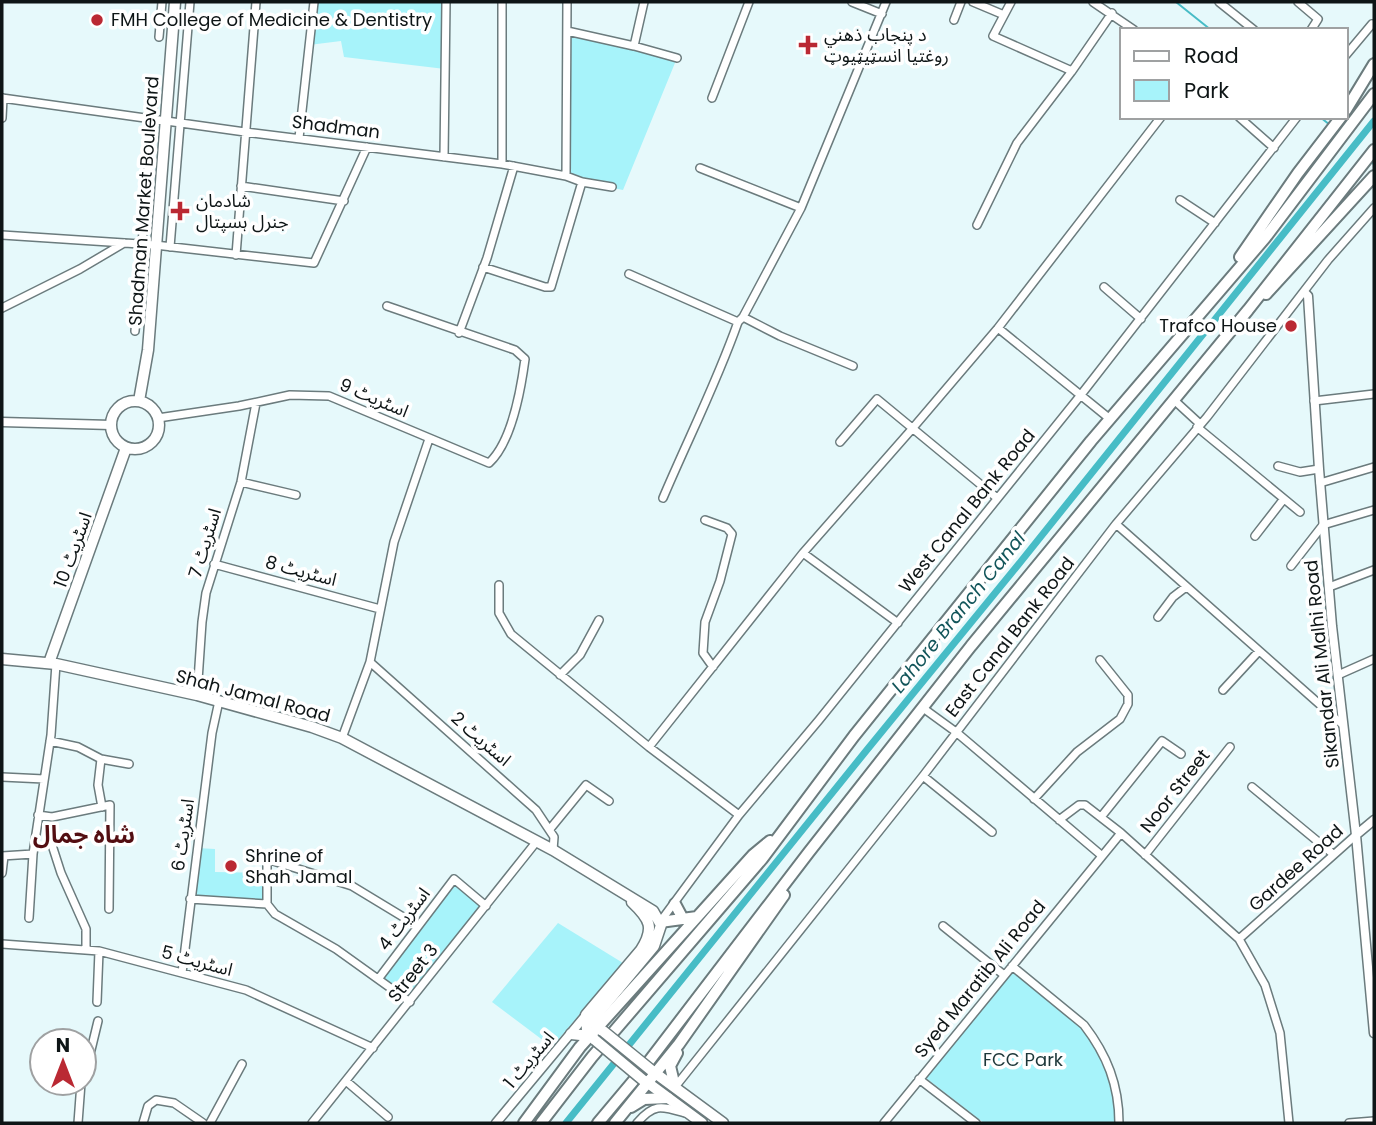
<svg xmlns="http://www.w3.org/2000/svg" width="1376" height="1125" font-family="Poppins,'Noto Sans Arabic',sans-serif">
  <rect width="100%" height="100%" fill="#e6f9fb"/>
  <!-- green -->
  <path fill="#a7f3fa" d="M314,2H446L445,69L344,57L341,41L309,45Z
    M567,31L677,58L623,190L582,182L566,176Z
    M197,848L215,849V872L267,873V904L190,899Z
    M454,879L486,906L410,1002L379,978Z
    M558,923L623,963L552,1047L492,1002Z
    M1012,971C1070,1015 1116,1042 1116,1123H984L926,1078Z"/>
  <g fill="none" stroke-linecap="round" stroke-linejoin="round">
    <!-- stream -->
    <path stroke="#47bcc6" stroke-width="2" d="M1176,2L1211,30
      M1320,117L1330,125
      M1373,163L1374,165"/>
    <!-- canal -->
    <path stroke="#47bcc6" stroke-width="7" d="M566,1123L866,751L1018,565L1374,121"/>
    <defs>
      <path id="minor" d="M502,2V164
        M852,2L882,14
        M973,2L1004,15
        M1011,2L993,36L1072,71
        M1093,2L1134,30
        M1219,2L1254,30
        M1298,2L1318,19L1311,30
        M954,20L961,2
        M567,31L634,46L677,58
        M159,37L162,2
        M634,46L644,2
        M1346,55L1372,24
        M2,98L245,132L502,164L566,176L582,182L612,187
        M712,98L749,2
        M1239,117L1274,148
        M2,118L3,98
        M299,138L314,2
        M444,157L446,2
        M700,168L801,208
        M566,176L567,2
        M241,186L344,201
        M1180,200L1215,223
        M977,225L1017,143L1072,71L1112,13
        M2,235L155,245L314,263L367,147
        M170,247L190,2
        M236,255L256,2
        M483,267L545,287H551L582,182
        M629,274L738,322
        M1104,287L1141,319
        M2,308L80,269L124,243
        M743,317L780,336L853,366
        M998,328L1161,117
        M135,331L155,83
        M459,333L487,258L514,166
        M1174,400L1200,424
        M1314,401L1374,394
        M158,418L239,406L290,395L329,396L489,463C512,442 521,389 525,359L515,350L387,306
        M1197,427L1300,512
        M840,442L877,399L997,498
        M1278,466L1300,472L1319,469
        M241,482L296,495
        M1320,483L1374,467
        M663,498C688,439 717,382 738,322L743,317L801,208L886,2
        M705,520L727,528L732,534L720,581L705,622L703,653L713,667
        M1116,524L1343,725
        M1255,536L1283,500
        M803,553L912,429L998,328L1110,419
        M214,564L380,609
        M1291,566L1323,525L1374,510
        M499,585V613L511,634L649,747L739,815
        M1329,587L1374,570
        M1158,617L1173,597L1186,587
        M370,662L536,810L554,837L553,850
        M560,675L580,655L599,620
        M1338,675L1374,659
        M1223,690L1259,651
        M197,695L202,622L206,593L241,482L256,403
        M923,708L956,732L1101,855
        M342,738L370,662L394,542L429,439
        M50,741L78,747L101,759
        M649,747L803,553L898,623
        M923,776L992,832
        M2,777L44,779
        M1252,787L1333,854
        M1034,799L1077,752L1120,719L1128,704V695L1100,660
        M102,807L98,785L101,759L129,764
        M38,815L52,817L110,805L109,909
        M1101,817L1162,741L1181,754
        M1059,820L1079,805H1085L1121,833
        M550,829L586,785L609,801
        M51,842L61,873L86,929V950
        M1145,855L1230,747
        M2,856L33,854L51,735L56,664
        M2,873L4,856
        M190,899L267,904L275,914L336,949L410,1002
        M267,904V859L352,886L418,926
        M29,918L33,854
        M660,922L739,815L819,720L1080,396L1297,117
        M943,926L1004,975
        M1239,939L1356,835
        M2,944L99,951L246,990L373,1048
        M1012,966L1084,1025C1107,1055 1119,1085 1119,1123
        M182,973L212,733L219,701
        M379,978L454,879L486,906
        M97,1002L99,951
        M84,1070L91,1050L98,1021
        M919,1079L976,1123
        M346,1081L388,1117
        M675,1087L923,776L1116,524L1207,417L1328,260L1374,208
        M78,1123L81,1083
        M143,1123L148,1106L156,1100L174,1103L203,1123
        M210,1123L242,1064
        M312,1123L537,841
        M637,1123C654,1103 661,1106 685,1113
        M884,1123L1121,833L1239,939L1265,985L1280,1033L1289,1123
        M1349,1123L1374,1121"/>
      <path id="tertiary" d="M1305,293L1308,296L1319,469L1332,626L1356,835L1374,1033
        M2,422L111,425
        M1356,835L1374,820
        M496,1123L586,1015"/>
      <path id="secondary" d="M139,401L148,350L175,2
        M111 425a24 24 0 1 1 48 0a24 24 0 1 1-48 0Z
        M2,659L56,664L197,695L312,727L342,738L553,850L653,911L661,925L654,946L595,1017L594,1022L602,1031
        M49,663L126,448
        M571,1034L590,1036
        M595,1040L587,1031L586,1015L641,950C655,928 650,919 632,902
        M651,1070L723,1123
        M644,1080L702,1123"/>
      <path id="trunk" d="M1346,110L1374,64
        M1240,257L1298,173L1341,117
        M1266,294L1374,176
        M675,904L683,919
        M660,922L697,917
        M675,1087L670,1066L677,1053
        M631,1107L644,1099L668,1098
        M524,1123L580,1047L753,855L770,841
        M541,1123L592,1057L762,859L854,736L1091,441L1265,238L1374,94
        M598,1123L640,1073L809,852L971,646L1248,310L1374,150
        M615,1123L679,1044L784,895"/>
    </defs>
    <!-- minor casing -->
    <use href="#minor" stroke="#6b7b7d" stroke-width="10"/>
    <!-- tertiary casing -->
    <use href="#tertiary" stroke="#6b7b7d" stroke-width="11"/>
    <!-- secondary casing -->
    <use href="#secondary" stroke="#6b7b7d" stroke-width="13"/>
    <!-- trunk casing -->
    <use href="#trunk" stroke="#6b7b7d" stroke-width="14"/>
    <!-- minor -->
    <use href="#minor" stroke="#fff" stroke-width="7"/>
    <!-- tertiary -->
    <use href="#tertiary" stroke="#fff" stroke-width="8"/>
    <!-- secondary -->
    <use href="#secondary" stroke="#fff" stroke-width="10"/>
    <!-- trunk -->
    <use href="#trunk" stroke="#fff" stroke-width="10"/>
    <defs>
      <path id="secondary-bridge" d="M603,1031L651,1070
        M595,1040L643,1080"/>
    </defs>
    <!-- secondary-bridge casing -->
    <use href="#secondary-bridge" stroke="#6b7b7d" stroke-width="13" stroke-linecap="butt"/>
    <!-- secondary-bridge -->
    <use href="#secondary-bridge" stroke="#fff" stroke-width="10"/>
  </g>
  <!-- markers -->
  <g fill="#ba2933" stroke="#fff" stroke-width="2.5">
    <circle cx="97" cy="20" r="7"/>
    <path d="M804.5 34.5h7v7h7v7h-7v7h-7v-7h-7v-7h7z"/>
    <path d="M176.5 200.5h7v7h7v7h-7v7h-7v-7h-7v-7h7z"/>
    <circle cx="1291" cy="326" r="7"/>
    <circle cx="231" cy="866" r="7"/>
  </g>
  <g text-anchor="middle" stroke-width="7" stroke-linejoin="round" paint-order="stroke">
    <!-- poi labels -->
    <g font-size="18" fill="#0e1516" stroke="#fff" text-anchor="start">
      <text x="111" y="26">FMH College of Medicine &amp; Dentistry</text>
      <text x="824" y="41">د پنجاب ذهني<tspan x="824" dy="21">روغتیا انسټیټیوټ</tspan></text>
      <text x="196" y="207">شادمان<tspan x="196" dy="21">جنرل ہسپتال</tspan></text>
      <text x="1277" y="332" text-anchor="end">Trafco House</text>
      <text x="245" y="862">Shrine of<tspan x="245" dy="21">Shah Jamal</tspan></text>
    </g>
    <!-- street labels -->
    <g font-size="18" fill="#0e1516" stroke="#fff">
      <text transform="translate(336 127) rotate(7)" y="6">Shadman</text>
      <text transform="translate(144 201) rotate(-86)" y="6">Shadman Market Boulevard</text>
      <text transform="translate(374 398) rotate(23)" y="6">اسٹریٹ 9</text>
      <text transform="translate(967 511) rotate(-51)" y="6">West Canal Bank Road</text>
      <text transform="translate(205 543) rotate(-73)" y="6">اسٹریٹ 7</text>
      <text transform="translate(73 550) rotate(-70)" y="6">اسٹریٹ 10</text>
      <text transform="translate(301 571) rotate(15)" y="6">اسٹریٹ 8</text>
      <text transform="translate(1010 637) rotate(-52)" y="6">East Canal Bank Road</text>
      <text transform="translate(1322 664) rotate(-96)" y="6">Sikandar Ali Malhi Road</text>
      <text transform="translate(253 696) rotate(15)" y="6">Shah Jamal Road</text>
      <text transform="translate(481 739) rotate(41)" y="6">اسٹریٹ 2</text>
      <text transform="translate(1175 791) rotate(-52)" y="6">Noor Street</text>
      <text transform="translate(183 835) rotate(-82)" y="6">اسٹریٹ 6</text>
      <text transform="translate(1296 868) rotate(-42)" y="6">Gardee Road</text>
      <text transform="translate(404 919) rotate(-53)" y="6">اسٹریٹ 4</text>
      <text transform="translate(197 961) rotate(15)" y="6">اسٹریٹ 5</text>
      <text transform="translate(413 973) rotate(-52)" y="6">Street 3</text>
      <text transform="translate(980 979) rotate(-51)" y="6">Syed Maratib Ali Road</text>
      <text transform="translate(529 1060) rotate(-50)" y="6">اسٹریٹ 1</text>
    </g>
    <!-- park labels -->
    <g font-size="18" fill="#1d3739" stroke="#fff">
      <text x="1023" y="1066">FCC Park</text>
    </g>
    <!-- water labels -->
    <g font-size="19" font-style="italic" fill="#12555a" stroke="#fff">
      <text transform="translate(958 612) rotate(-51)" y="7">Lahore Branch Canal</text>
    </g>
    <!-- district labels -->
    <g font-size="24" font-weight="bold" fill="#530e12" stroke="#fff">
      <text x="84" y="843">شاہ جمال</text>
    </g>
  </g>
  <!-- border -->
  <rect width="1376" height="1125" fill="none" stroke="#0e1516" stroke-width="7"/>
  <!-- legend -->
  <rect x="1120" y="28" width="228" height="91" fill="#ffffff" stroke="#9fa1a2" stroke-width="2"/>
  <rect x="1134" y="51" width="35" height="10" fill="#ffffff" stroke="#9fa1a2" stroke-width="2"/>
  <text x="1184" y="63" font-size="21" fill="#0e1516">Road</text>
  <rect x="1134" y="80" width="35" height="21" fill="#a7f3fa" stroke="#9fa1a2" stroke-width="2"/>
  <text x="1184" y="98" font-size="21" fill="#0e1516">Park</text>
  <!-- north arrow -->
  <g transform="translate(63 1062)"><circle r="33" fill="#ffffff" stroke="#9fa1a2" stroke-width="2"/>
  <path d="M0-5L12 26L0 18L-12 26Z" fill="#ba2933"/>
  <text y="-10" font-size="19" font-weight="bold" text-anchor="middle" fill="#0e1516">N</text>
  </g>
</svg>
